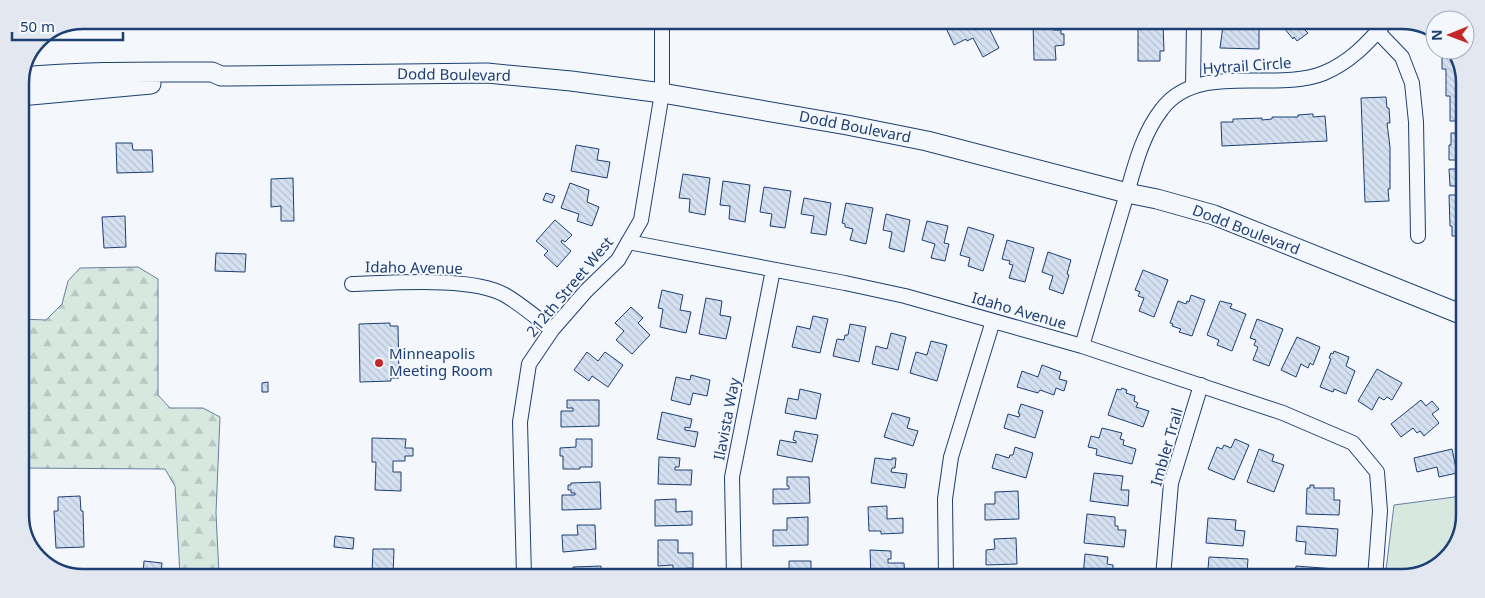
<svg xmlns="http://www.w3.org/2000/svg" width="1485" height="598" font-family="'Noto Sans',sans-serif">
  <defs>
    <pattern id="forest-firs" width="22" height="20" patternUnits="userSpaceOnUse" patternTransform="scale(1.25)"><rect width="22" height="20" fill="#d7e8df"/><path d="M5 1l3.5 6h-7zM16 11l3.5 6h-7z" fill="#b8c8c3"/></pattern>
    <pattern id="building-back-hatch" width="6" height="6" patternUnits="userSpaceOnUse" patternTransform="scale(1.25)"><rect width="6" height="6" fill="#d5e0f0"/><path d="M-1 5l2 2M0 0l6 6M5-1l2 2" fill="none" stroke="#b6c1d1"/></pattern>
  </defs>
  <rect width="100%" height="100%" fill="#f4f7fb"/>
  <!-- forest -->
  <path fill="url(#forest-firs)" stroke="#687fa3" d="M138,267L158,279V395L170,408H203L220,417L216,513L219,575H180L175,486L165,469L20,468V319L46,320L62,304L68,281L80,268Z"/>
  <!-- park -->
  <path fill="#d7e8df" stroke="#687fa3" d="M1462,496V536L1440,565L1402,578H1385L1394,505Z"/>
  <!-- building -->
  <path fill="url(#building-back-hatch)" stroke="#1d3f73" d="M708,22H763L764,28H733V22Z
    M869,22H893L870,27Z
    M948,22H986L999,48L983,57L973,38L967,41L966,39L954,45L944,24Z
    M1033,22H1053V30H1061V34H1064V45L1055,46L1056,60H1034Z
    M1138,23H1163L1164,51H1160V61H1138Z
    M1221,23H1259V49L1220,48L1223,26H1220Z
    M1280,23H1310L1312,25L1305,30L1308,33L1297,41L1294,37L1293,39Z
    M1442,50H1454L1465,78V121H1450V96H1446V69H1442Z
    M1386,97L1387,108H1389L1390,123H1387L1390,147V189H1388L1389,201L1365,202L1361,98Z
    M1311,114H1313V117L1325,116L1327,141L1222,146L1221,122H1233V119H1235L1262,118V120L1272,119V117H1298V115Z
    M1451,133H1464V236H1452V226H1450L1449,195H1456V186H1450L1449,169H1456V160H1449V145H1451Z
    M116,143H132L133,150H152L153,172L117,173Z
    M576,145L599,149L597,160L610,162L607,178L571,171Z
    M683,174L710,178L705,215L689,212L690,199L679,198Z
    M293,178L294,221H281V206L271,207V179Z
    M723,181L750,185L745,222L729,219L730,206L720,205Z
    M570,183L589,190L587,202L599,207L592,226L577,221L579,214L561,208Z
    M764,187L791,191L785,228L770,226L772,214L760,212Z
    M546,193L555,196L552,203L543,200Z
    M804,198L831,203L826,235L811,233L814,216L801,214Z
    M846,203L873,208L866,244L850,240L853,229L845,227V224L842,223Z
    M886,214L910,220L904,252L889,248L892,232L883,230Z
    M125,216L126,247L104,248L102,217Z
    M555,220L572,235L565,242L562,240L561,242L571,251L557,267L544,255L548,251L536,241Z
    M927,221L948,226L944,243L949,244L945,261L931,258L935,244L922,240Z
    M968,227L994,235L983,271L968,266L970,258L960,255Z
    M1007,240L1034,248L1025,282L1009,278L1013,265L1009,264L1010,261L1002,259Z
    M1048,252L1071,260L1067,274L1069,275L1063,294L1049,289L1053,276L1042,272Z
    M216,253L246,254L245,272L215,271Z
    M1143,270L1168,280L1154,317L1139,311L1144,298L1138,296L1140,292L1135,290Z
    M662,290L683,295L680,310L691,312L686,333L660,327L663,309L658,308Z
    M1191,295L1205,300L1192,336L1179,332L1181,329L1172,326L1173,324L1170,323L1178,301L1186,304L1187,301L1189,302Z
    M706,298L722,301L720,315L731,317L726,339L699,334Z
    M1220,301L1232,304L1230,308L1246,314L1232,351L1217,345L1219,340L1207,335Z
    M631,307L643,318L638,323L650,335L632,354L616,340L624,331L615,323Z
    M813,316L828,319L820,353L792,347L797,326L810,329Z
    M1257,319L1283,329L1269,366L1253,360L1258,347L1254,345L1256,340L1250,338Z
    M390,323V326H398L399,378H391V381L360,382L359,324Z
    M850,324L866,327L859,362L833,356L837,339L844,340L845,335H848Z
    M891,333L906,337L898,370L872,364L876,346L887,349Z
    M1297,337L1320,347L1313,365L1310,363L1308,368L1301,364L1296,377L1281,370Z
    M931,341L947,345L937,381L910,373L916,352L927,355Z
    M1334,351L1349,357L1346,366L1355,371L1346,394L1334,389L1333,392L1320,387L1331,359L1329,358L1331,353L1333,354Z
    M587,352L598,361L605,352L623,365L608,387L592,376L589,381L574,370Z
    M1042,365L1061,372L1059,379L1067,381L1064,391L1056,388L1054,395L1040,390L1038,393L1017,387L1022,371L1038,377Z
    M1377,369L1402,383L1392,400L1387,397L1384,400L1379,397L1372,410L1358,401Z
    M691,375L710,380L707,396L693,393L690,405L671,400L676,377L690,380Z
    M268,382V392H262V383Z
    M1122,388L1127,390L1126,393L1135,396L1134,401L1138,403L1136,407L1149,411L1143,427L1108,415L1117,389L1121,390Z
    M800,389L821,394L816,419L785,413L788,398L798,400Z
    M567,400H599V426L561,427V411H573V408H567Z
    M1421,400L1426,406L1432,401L1439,409L1432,414L1439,423L1424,436L1420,431L1417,433L1413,428L1401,437L1391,424Z
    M1021,404L1043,411L1035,438L1004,428L1008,414L1019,417L1020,414L1018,413Z
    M662,412L692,419L690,428L685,427V430L698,432L695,447L657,439Z
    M892,413L910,418L907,428L918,431L913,446L884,437Z
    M1102,428L1122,433L1120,439L1124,440L1123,445L1136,449L1132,464L1096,455L1097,449L1088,447L1091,436L1099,438Z
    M795,431L818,435L812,462L777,455L780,440L796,443V441L793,440Z
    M372,438L406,439L405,448H413V456H405V461H393V472H401V491L375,490L376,462H372Z
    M576,439H592V467H580V469H563V456H560V448L576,447Z
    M1235,439L1249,445L1234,480L1208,469L1217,447L1222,449L1224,445L1231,448Z
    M1015,447L1033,453L1026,478L992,468L996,454L1009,458L1010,455H1013Z
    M1259,449L1274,455L1272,461L1284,465L1274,492L1247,482Z
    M1452,449L1457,473L1439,477L1437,467L1417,472L1414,458Z
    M659,457L680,458L679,467H675V470H692L691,485L658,484Z
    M875,458L892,460V458H896L895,468H892L891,472L907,474L905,488L871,483Z
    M1094,473L1123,476L1121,490H1129L1128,506L1090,501Z
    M787,477H809L810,503L773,504V489H789V486H787Z
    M600,482L601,509L562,510V495H575V493H571V490H568V485H571V483Z
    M1310,485H1314V488H1334V500H1340L1339,515L1306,514L1307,488H1310Z
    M1018,491L1019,519L985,520V504H995V492Z
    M80,496L81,511H83L84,547L56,548L54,511H58V497Z
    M676,499V512L692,511V525L655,526V500Z
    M887,506V519L903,518V533L881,534V531H869L868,507Z
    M1087,514L1115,517V526H1118V530H1126L1124,547L1084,543Z
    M808,517V545L773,546V530H787V518Z
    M1208,518L1236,520L1235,530L1245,531L1243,546L1206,543Z
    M577,525H595L596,549L563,552L562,535H578Z
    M1297,526L1338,529L1336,556L1305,554L1306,542L1296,541Z
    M335,536L354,538L353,549L334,547Z
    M1016,538L1017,564L986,565V550L995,549L994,539Z
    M658,540H678V553H693V568L673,569V565L658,566Z
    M373,549H394L393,575H372Z
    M870,550L891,551V559H888V563H904L905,577H871Z
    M1085,554L1108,557L1107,564L1113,565V571L1122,572V577H1083Z
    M1209,557L1248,559L1247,572H1241V578L1203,577V569H1208Z
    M144,561L162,563L161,574L143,573Z
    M789,561H811V576H775V573L789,572Z
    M601,566V576H573L571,575L570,569H573V567Z
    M1296,566L1335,569L1334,578H1295Z"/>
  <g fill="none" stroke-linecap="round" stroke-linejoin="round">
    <defs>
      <path id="minor" d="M1378,32L1402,57L1412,83L1416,122L1418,236
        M1193,86L1194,23
        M628,242L845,283L905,296L1082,346L1283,413L1353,443L1377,472L1380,511L1375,578
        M352,284C391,283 472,276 505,295C522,305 537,318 552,330
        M1082,346C1096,300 1109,253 1123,207C1133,174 1140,137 1162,109C1198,61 1275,93 1324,73C1350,62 1367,44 1385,23
        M524,576L520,422L529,364L552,330L586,291L618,260L641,220L662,93V21
        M734,576L732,477L773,270
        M946,577L945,499L951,457L993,321
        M1163,577L1171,483L1201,385"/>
      <path id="secondary" d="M21,77C84,71 148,72 212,72L221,76H227L487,73L571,81L662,93L847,125L927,141L1127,193L1157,199L1214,215L1463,315
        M20,96L151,84"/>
    </defs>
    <!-- minor casing -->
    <use href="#minor" stroke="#1d3f73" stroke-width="16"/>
    <!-- secondary casing -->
    <use href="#secondary" stroke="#1d3f73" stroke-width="21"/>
    <!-- minor -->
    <use href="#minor" stroke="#f4f7fb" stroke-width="14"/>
    <!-- secondary -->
    <use href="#secondary" stroke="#f4f7fb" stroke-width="19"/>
  </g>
  <!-- markers -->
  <circle fill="#c62828" stroke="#f4f7fb" stroke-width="2" cx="379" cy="363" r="5"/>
  <g text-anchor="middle" stroke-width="4" stroke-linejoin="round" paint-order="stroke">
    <!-- street labels -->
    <g font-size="15" fill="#1d3f73" stroke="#f4f7fb">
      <text transform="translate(1247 66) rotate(-4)" y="5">Hytrail Circle</text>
      <text transform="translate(454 75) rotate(1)" y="5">Dodd Boulevard</text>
      <text transform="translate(855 127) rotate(11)" y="5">Dodd Boulevard</text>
      <text transform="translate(1246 230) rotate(21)" y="5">Dodd Boulevard</text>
      <text transform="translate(414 268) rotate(1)" y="5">Idaho Avenue</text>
      <text transform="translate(570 287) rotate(-50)" y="5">212th Street West</text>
      <text transform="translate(1019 311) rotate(16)" y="5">Idaho Avenue</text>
      <text transform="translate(727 419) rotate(-79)" y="5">Ilavista Way</text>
      <text transform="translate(1167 447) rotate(-74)" y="5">Imbler Trail</text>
    </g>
    <!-- poi labels -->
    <g font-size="15" fill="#1d3f73" stroke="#f4f7fb" text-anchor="start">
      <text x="389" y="359">Minneapolis<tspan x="389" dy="17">Meeting Room</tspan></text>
    </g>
  </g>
  <!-- crop -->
  <path d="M0 0H1485V598H0ZM83 29H1402A54 54 0 0 1 1456 83V515A54 54 0 0 1 1402 569H83A54 54 0 0 1 29 515V83A54 54 0 0 1 83 29Z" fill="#e3e8f0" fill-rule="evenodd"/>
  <path fill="none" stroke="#1d3f73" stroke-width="2.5" d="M83 29H1402A54 54 0 0 1 1456 83V515A54 54 0 0 1 1402 569H83A54 54 0 0 1 29 515V83A54 54 0 0 1 83 29Z"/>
  <!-- north arrow -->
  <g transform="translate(1450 35) rotate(269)"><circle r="24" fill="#f4f7fb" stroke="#9eadc5"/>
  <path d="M0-4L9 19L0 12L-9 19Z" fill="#c62828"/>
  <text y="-8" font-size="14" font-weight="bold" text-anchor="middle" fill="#1d3f73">N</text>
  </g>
  <!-- scale -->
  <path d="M12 32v8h111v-8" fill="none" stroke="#1d3f73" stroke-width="2.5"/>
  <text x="20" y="32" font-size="15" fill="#1d3f73" stroke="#f4f7fb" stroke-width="4" paint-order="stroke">50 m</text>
</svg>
